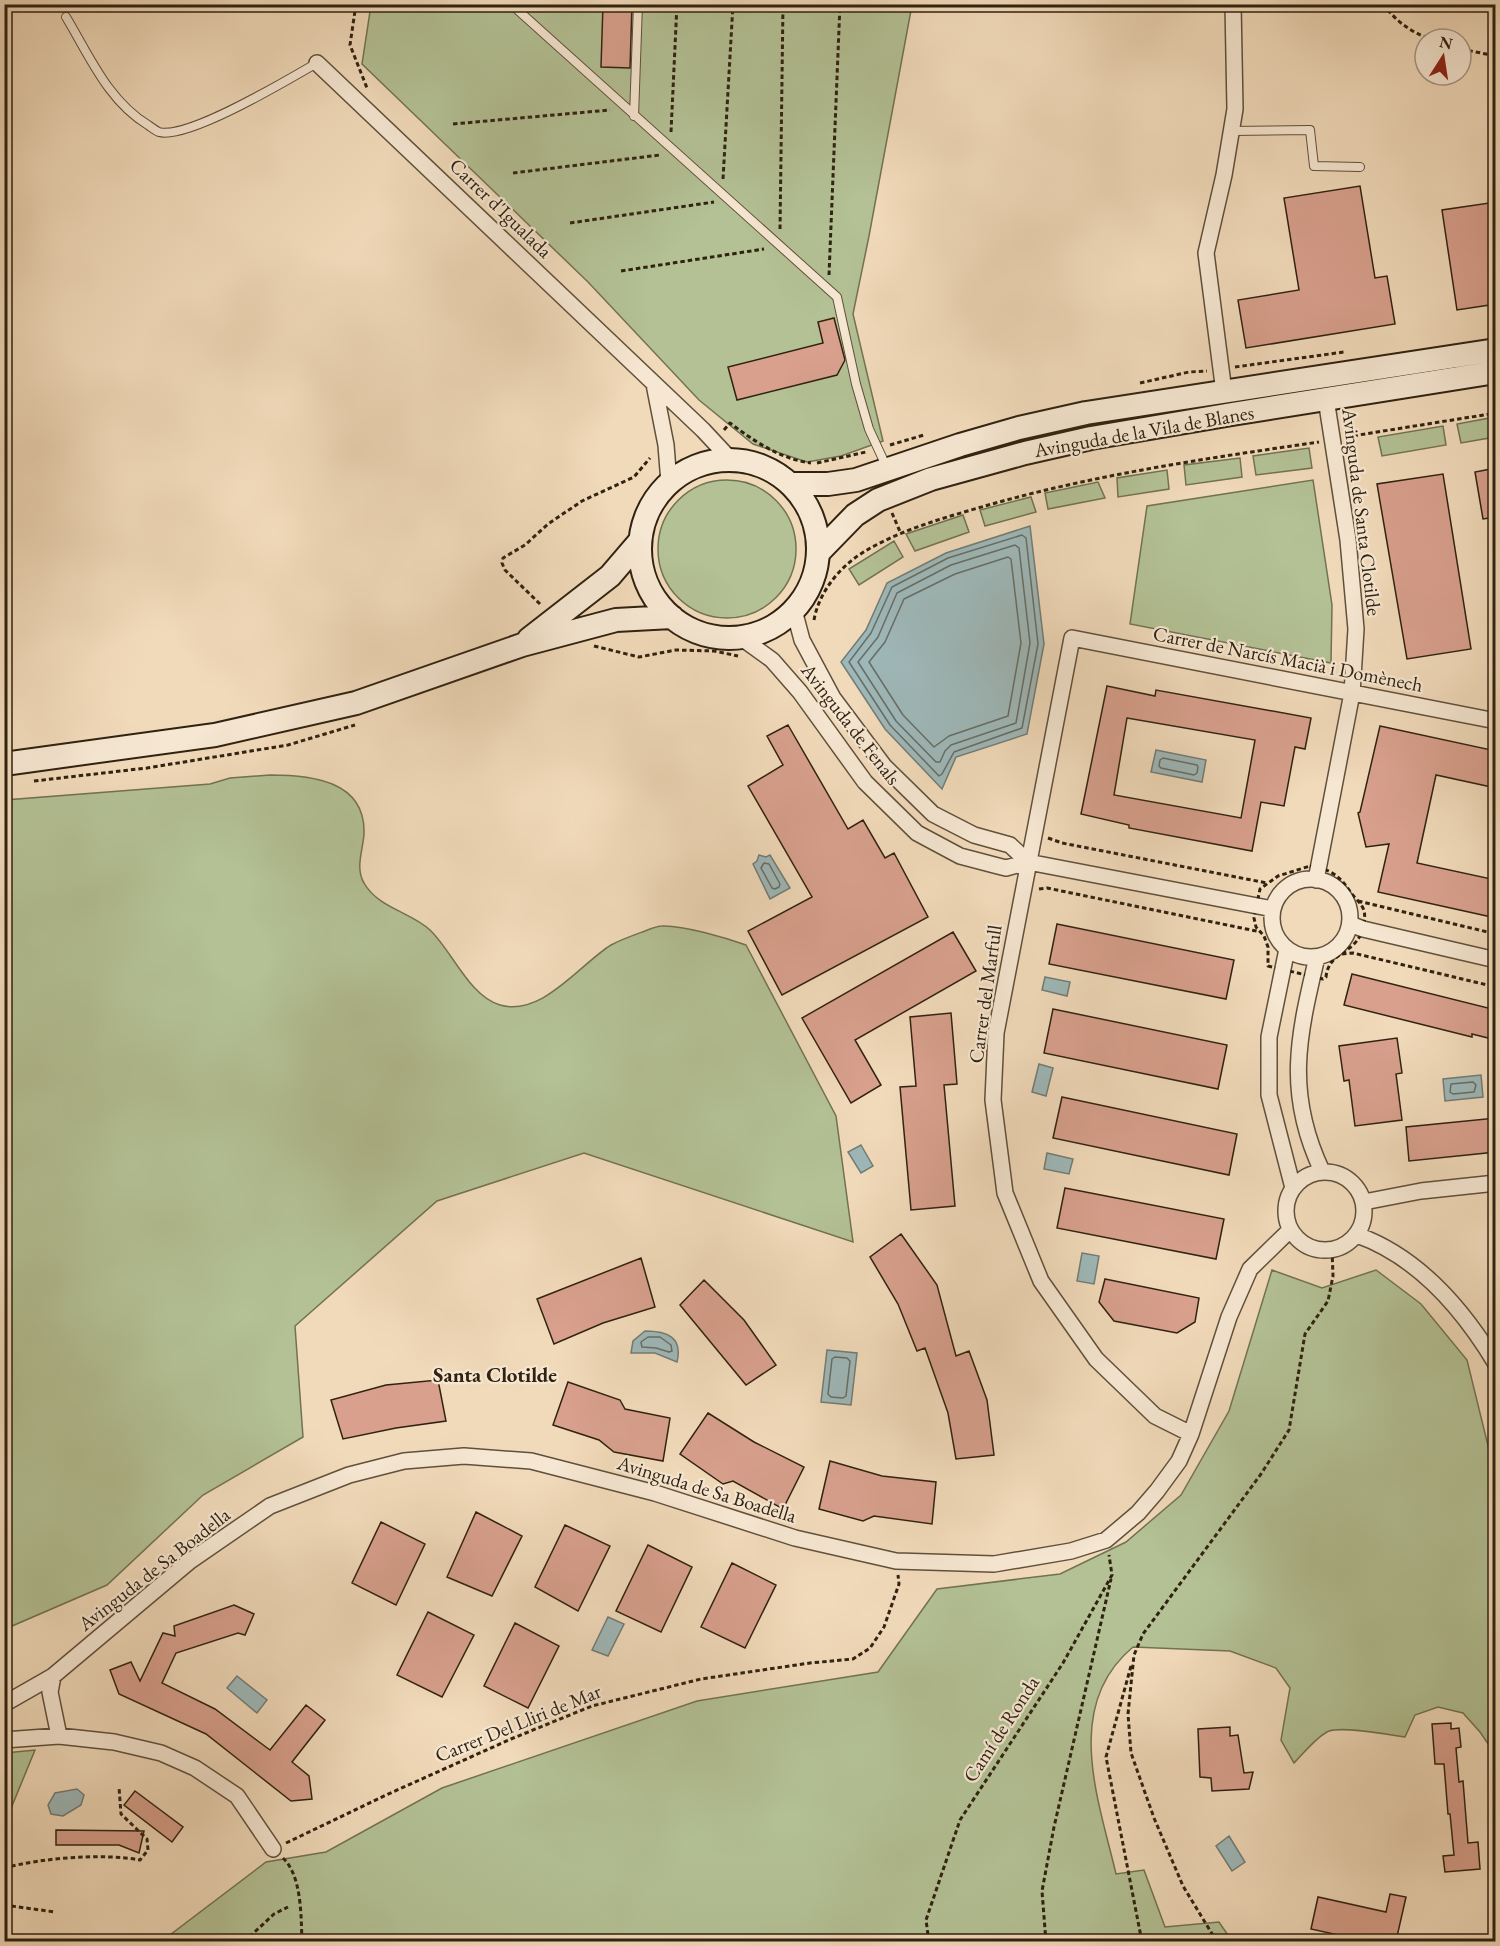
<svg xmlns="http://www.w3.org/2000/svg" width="1500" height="1946" font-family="'EB Garamond',serif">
  <rect width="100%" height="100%" fill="#f1daba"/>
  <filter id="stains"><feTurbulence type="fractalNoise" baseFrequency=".00333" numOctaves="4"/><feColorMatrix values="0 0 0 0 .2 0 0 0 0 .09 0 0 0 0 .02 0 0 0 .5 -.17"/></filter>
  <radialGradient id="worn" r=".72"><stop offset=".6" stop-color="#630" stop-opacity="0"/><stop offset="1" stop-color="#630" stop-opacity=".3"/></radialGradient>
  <!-- green -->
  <path fill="#b3c195" stroke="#727253" stroke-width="1.5" d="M371,5H912L869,236L853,314L883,441L841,456L807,462L753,444L699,400L588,282L362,64Z
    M1495,417V437L1461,443L1457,424Z
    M1443,426L1446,445L1382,456L1378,437Z
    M1309,448L1312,468L1256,475L1253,456Z
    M1240,458L1242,477L1186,485L1184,465Z
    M1167,470L1169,489L1118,497L1117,478Z
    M658 549a69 69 0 1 1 138 0a69 69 0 1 1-138 0Z
    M1313,480L1332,605L1331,663L1130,624L1147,506Z
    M1098,482L1105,498L1048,509L1045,493Z
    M1031,497L1036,512L985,526L980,510Z
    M963,515L969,532L915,551L906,534Z
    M894,541L903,557L859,585L849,569Z
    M270,775C310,775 366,780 364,834C363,850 355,868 364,883C378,908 411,912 430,930C452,951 470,997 500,1005C542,1017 579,965 611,945C622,939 634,935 645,931C650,929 657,926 662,926C683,925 726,938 746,945L836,1116L853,1242L584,1153L437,1201L295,1326L303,1437L203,1495L107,1585L5,1629V800L210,784L230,778Z
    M1272,1270L1322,1288L1376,1270L1421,1304L1467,1360L1495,1474V1754L1480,1732L1463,1713L1438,1707L1415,1715L1405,1737C1389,1735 1344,1726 1329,1731C1317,1736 1303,1754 1294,1763L1281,1740L1290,1688L1276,1668L1230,1651L1133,1647C1062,1706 1099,1801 1116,1874L1144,1870L1165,1927L1219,1922L1232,1941H162L266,1862L326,1852L442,1788L697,1701L878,1672L937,1589L1060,1574L1126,1542L1181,1495L1229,1411Z
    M35,1750L5,1823V1753Z"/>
  <!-- water -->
  <path fill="#9eb8b9" stroke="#727c76" stroke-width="1.5" d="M1030,526L1044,644L1027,734L956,757L942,789L885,729L841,662L866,630L887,583L946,553Z
    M1156,750L1206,760L1202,782L1151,772Z
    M759,855L766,857L770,855L790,888L770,899L753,864L757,861Z
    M1045,977L1070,982L1067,996L1042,990Z
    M1039,1064L1053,1068L1046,1096L1032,1092Z
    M1481,1075L1483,1097L1445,1101L1443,1079Z
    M861,1145L873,1166L861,1173L848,1152Z
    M1047,1153L1073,1159L1069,1174L1044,1169Z
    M1082,1253L1099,1256L1094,1284L1077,1281Z
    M645,1331C667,1331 683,1337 677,1362L655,1353H631L633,1341Z
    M827,1350L857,1353L851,1405L821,1402Z
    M608,1617L624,1624L608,1656L592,1650Z
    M237,1676L267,1700L257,1713L227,1688Z
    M77,1789L84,1795L81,1805L63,1816L51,1814L48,1805L55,1793Z
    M1229,1836L1245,1862L1232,1871L1216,1846Z"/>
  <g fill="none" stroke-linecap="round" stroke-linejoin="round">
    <!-- shore -->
    <path stroke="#676d65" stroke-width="1.5" d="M1022,535L1026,538L1038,644L1022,728L954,752L942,774L939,776L890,725L849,662L871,633L892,587L948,558Z
      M1015,545L1019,548L1030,643L1016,723L951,745L945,751L940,762H936L896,721L858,662L878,637L897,593L951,565Z
      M1008,557L1011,559L1021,643L1008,716L949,736L934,747L903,715L869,662L885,642L904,599L955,574Z
      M1163,758L1197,765L1198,767L1197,773L1194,775L1161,768L1159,766L1160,760Z
      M764,863L769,864L780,884L779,887L775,889L772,888L761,868Z
      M1473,1082L1476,1085L1474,1092L1453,1094L1450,1092L1451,1084Z
      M648,1337H660L671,1345L672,1351L669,1352L656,1348L642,1347L641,1342Z
      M835,1357L847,1358L850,1361L846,1396L843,1398L831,1397L828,1394L832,1359Z"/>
  </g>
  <!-- building -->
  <path fill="#d8a08d" stroke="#302211" stroke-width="1.5" fill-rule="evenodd" d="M603,4H632L630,68L601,67Z
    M1360,186L1375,278L1387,276L1395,324L1246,348L1238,300L1299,290L1284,198Z
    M1496,202V304L1457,310L1442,210Z
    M834,318L845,360L837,375L737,400L728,367L823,343L818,322Z
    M1496,468V517L1483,519L1475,472Z
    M1443,474L1471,649L1407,659L1377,484Z
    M1107,686L1155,696L1156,690L1311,718L1305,749L1295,747L1284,806L1261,802L1252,851L1129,828V825L1081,814ZM1127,718L1255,740L1241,818L1114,795Z
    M788,725L848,829L863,820L885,858L894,853L928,917L782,995L748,931L812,897L748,786L783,765L767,736Z
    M1380,726L1496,751V788L1436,775L1417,863L1496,880V918L1378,892L1389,844L1366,847L1358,813L1360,812Z
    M1057,924L1234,960L1226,999L1049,964Z
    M953,932L976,971L855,1040L881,1085L851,1103L802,1018Z
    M1352,974L1496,1010V1040L1472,1034V1037L1344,1005Z
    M1053,1009L1227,1045L1218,1089L1044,1053Z
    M951,1013L957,1084L944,1085L955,1206L911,1210L900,1087L916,1086L910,1017Z
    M1397,1038L1402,1073L1396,1074L1402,1120L1355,1126L1349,1080L1344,1081L1339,1046Z
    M1062,1097L1237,1134L1229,1175L1053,1138Z
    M1496,1118V1152L1409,1161L1406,1127Z
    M1065,1188L1224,1219L1216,1259L1057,1228Z
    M901,1234L937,1285L956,1356L969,1351L987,1400L994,1455L956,1459L948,1413L925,1348L917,1351L898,1304L870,1257Z
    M641,1258L655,1307L603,1323L554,1344L537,1299Z
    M1105,1279L1199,1298L1195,1322L1177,1333L1114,1321L1099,1302Z
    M704,1280L744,1320L776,1365L746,1385L680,1305Z
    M438,1380L446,1421L396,1428L343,1439L331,1400L386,1385Z
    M568,1382L620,1400L625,1409L670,1418L663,1461L614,1452L599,1440L553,1425Z
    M708,1413L754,1442L804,1467L783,1509L733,1481L723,1484L680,1454Z
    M830,1461L882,1476L936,1482L932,1524L874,1516L863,1521L819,1509Z
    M476,1512L522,1536L492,1596L447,1577Z
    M381,1522L425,1544L396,1605L352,1583Z
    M565,1525L610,1546L578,1611L535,1587Z
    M648,1545L692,1567L661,1632L616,1611Z
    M732,1563L776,1585L745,1648L701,1627Z
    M234,1605L254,1614L245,1635L238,1633L176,1653L162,1683L215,1709L270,1750L306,1705L325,1720L292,1762L309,1776L312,1799L291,1801L206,1734L119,1694L110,1670L131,1662L140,1681L163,1633L175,1636L174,1626Z
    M428,1612L474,1635L442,1697L397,1675Z
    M515,1623L559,1646L528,1708L484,1686Z
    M1451,1723V1729L1459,1728L1461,1747L1456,1748L1459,1782L1463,1781L1468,1843L1478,1842L1480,1869L1445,1872L1443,1856L1454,1855L1450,1814H1448L1444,1764H1435L1432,1724Z
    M1230,1727V1736L1238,1735L1244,1773L1253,1772L1249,1789L1212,1791L1211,1778L1200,1777L1198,1729Z
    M135,1791L183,1827L172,1842L124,1805Z
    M56,1830L144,1831L139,1853L119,1845H56Z
    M1390,1894L1406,1897L1396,1941H1351L1352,1938L1311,1929L1318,1897L1386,1912Z"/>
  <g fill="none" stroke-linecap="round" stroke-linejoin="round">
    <defs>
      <path id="service" d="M511,4L837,297L856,384L869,429L887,468
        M66,17C89,55 108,101 148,125C151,127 156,131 159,132C188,140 289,79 317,63
        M634,116L638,4
        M1231,131L1310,130L1314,166L1360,167"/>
      <path id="minor" d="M317,63L703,430L731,460
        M654,384L666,445L669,483
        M1224,392L1206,253L1224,175L1235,109L1233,4
        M794,610L802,640L833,698L884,766L933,814L974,835L1010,845L1028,862
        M740,637L772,660L800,692L865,782L917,833L960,856L998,866L1006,868L1028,862L1273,909
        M1272 918a39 39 0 1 1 78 0a39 39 0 1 1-78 0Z
        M1316,880L1352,693L1356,629L1348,540L1326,399
        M1350,924L1363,929L1496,960
        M1287,949L1269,1037V1095L1293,1188
        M1317,957C1298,1037 1285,1093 1322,1171
        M1286 1211a39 39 0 1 1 78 0a39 39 0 1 1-78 0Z
        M1364,1202L1421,1191L1496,1183
        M1357,1235C1419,1257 1463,1309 1496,1364
        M1191,1434L1155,1416L1096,1359L1041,1281L1005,1193L993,1100L996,1033L1072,638L1496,721
        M53,1676L50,1692L59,1736
        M4,1704L53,1676L190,1561L270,1506L349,1475L404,1461L464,1456L531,1461L655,1493L795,1538L896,1561L994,1564L1071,1551L1106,1540L1138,1513L1157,1491L1179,1461L1191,1434L1229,1317L1250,1269L1290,1230
        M4,1740L59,1736L114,1742L161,1753L195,1768L237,1796L273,1849"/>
      <path id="secondary" d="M640 549a89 89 0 1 1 178 0a89 89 0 1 1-178 0Z
        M790,484H828L856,480L960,445L1019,428L1086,413L1496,350
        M818,553L855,515L878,500L931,479L1025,453L1091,438L1232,414L1496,372
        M529,639L610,576L640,541
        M4,764L215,735L356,703L522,645L616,620L672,617"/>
    </defs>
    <!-- service casing -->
    <use href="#service" stroke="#60503b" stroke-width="10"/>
    <!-- minor casing -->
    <use href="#minor" stroke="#60503b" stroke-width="18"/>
    <!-- secondary casing -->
    <use href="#secondary" stroke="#302211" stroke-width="26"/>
    <!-- path -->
    <path stroke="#302211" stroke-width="3" stroke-dasharray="4.5 3" stroke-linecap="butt" d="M356,4L350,45L367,88
      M1383,4C1396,21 1410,32 1431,39
      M1461,49L1496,56
      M453,124L610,110
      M671,132L677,4
      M513,173L660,155
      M723,179L733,4
      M570,223L714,202
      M780,229L783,4
      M621,271L764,249
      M829,275L840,4
      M1235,367L1344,352
      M1140,383L1189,372L1207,371
      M724,430L730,423C754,441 780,459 811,463
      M1346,437L1496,413
      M890,445L924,435
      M817,463L866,452
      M892,513L901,534
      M540,604L505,570L502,563L503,558L525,545L548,524L582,501L634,477L650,458
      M814,620C819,591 842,564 867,550C905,528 950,516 992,504C1099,474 1209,458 1319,442
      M594,646L639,657L676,650L714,651L738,656
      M34,781L147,768L288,745L355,725
      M1048,838L1062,843L1267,883
      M1310,866C1332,870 1339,875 1351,893C1355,898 1360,902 1363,908C1365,913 1365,917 1364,922C1360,956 1329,948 1326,977L1323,979L1268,966V947L1264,936L1256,927L1254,918L1260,889L1278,876Z
      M1039,889L1047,888L1261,932
      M1358,901L1496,934
      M1342,954L1353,953L1496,987
      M1131,1666L1106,1757L1142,1942
      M286,1843L386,1795L511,1739L592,1706L701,1679L810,1663L853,1659L870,1648L884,1627L899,1584L898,1575
      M283,1858C302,1876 301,1917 302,1942
      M4,1868C42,1858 102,1853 140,1860L148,1850L147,1839L121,1814L119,1787
      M4,1905L55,1912
      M244,1942L274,1914L288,1907
      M929,1942L926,1920L960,1820L1063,1663L1112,1575L1109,1555
      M1046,1942L1042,1891L1054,1827L1111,1579
      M1217,1942L1183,1886L1154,1818L1131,1753L1128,1714L1134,1655L1143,1634L1261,1474L1289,1430L1305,1334L1328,1301L1333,1276L1332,1250"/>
    <!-- service -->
    <use href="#service" stroke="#f6e7d2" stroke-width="8"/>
    <!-- minor -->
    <use href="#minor" stroke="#f6e7d2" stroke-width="15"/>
    <!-- secondary -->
    <use href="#secondary" stroke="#f6e7d2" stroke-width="22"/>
  </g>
  <g text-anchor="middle" stroke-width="4.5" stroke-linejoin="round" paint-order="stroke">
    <!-- street labels -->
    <g font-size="20" fill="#302211" stroke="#f6e7d2">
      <text transform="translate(501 208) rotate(44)" y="7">Carrer d'Igualada</text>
      <text transform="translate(1144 431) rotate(-10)" y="7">Avinguda de la Vila de Blanes</text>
      <text transform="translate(1362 512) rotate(83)" y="7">Avinguda de Santa Clotilde</text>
      <text transform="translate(1288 659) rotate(11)" y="7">Carrer de Narcís Macià i Domènech</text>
      <text transform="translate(851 724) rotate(52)" y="7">Avinguda de Fenals</text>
      <text transform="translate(985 994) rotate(-82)" y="7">Carrer del Marfull</text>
      <text transform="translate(707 1489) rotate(17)" y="7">Avinguda de Sa Boadella</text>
      <text transform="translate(154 1569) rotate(-38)" y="7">Avinguda de Sa Boadella</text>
      <text transform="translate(518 1723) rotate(-22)" y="7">Carrer Del Lliri de Mar</text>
      <text transform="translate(1001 1729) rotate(-57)" y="7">Camí de Ronda</text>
    </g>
    <!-- neighbourhood labels -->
    <g font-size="21" font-weight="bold" fill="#302211" stroke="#f6e7d2">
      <text x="495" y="1382">Santa Clotilde</text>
    </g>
  </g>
  <!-- margin -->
  <rect width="1500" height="1946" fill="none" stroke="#f1daba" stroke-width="24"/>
  <rect x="6" y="6" width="1488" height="1934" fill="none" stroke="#302211" stroke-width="3"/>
  <rect x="12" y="12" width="1476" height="1922" fill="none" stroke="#302211" stroke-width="1.5"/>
  <!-- north arrow -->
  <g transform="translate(1443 57) rotate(12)"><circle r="28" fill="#f6e7d2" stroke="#a79885" stroke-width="1.5"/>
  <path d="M0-4.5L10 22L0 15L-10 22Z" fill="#8f2418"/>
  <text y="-9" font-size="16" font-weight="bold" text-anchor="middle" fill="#302211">N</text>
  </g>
  <rect width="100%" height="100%" filter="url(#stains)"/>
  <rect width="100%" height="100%" fill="url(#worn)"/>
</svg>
